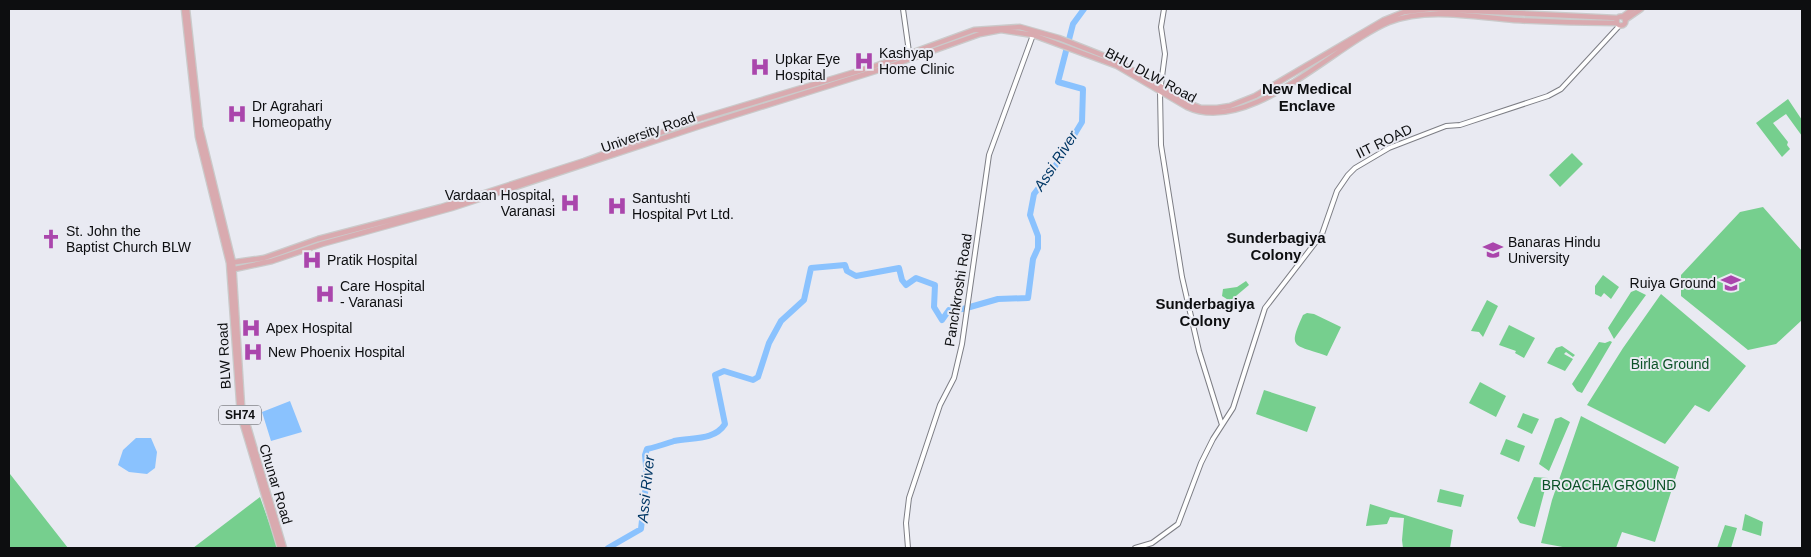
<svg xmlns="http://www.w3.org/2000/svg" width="1811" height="557" font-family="Helvetica,sans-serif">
  <rect width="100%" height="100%" fill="#e9eaf2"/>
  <!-- green -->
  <path fill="#76cf8e" d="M1788,99L1802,120V136L1786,114L1773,123L1788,142L1787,145L1790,149L1782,157L1756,123Z
    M1572,153L1583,164L1560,187L1549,175Z
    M1763,207L1802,251V320L1776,344L1748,350L1681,296V275L1740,212Z
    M1603,275L1619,287L1611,299L1604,293L1601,297L1595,294V286Z
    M1246,281L1249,285L1230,301L1222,296L1223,289L1237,287Z
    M1636,290L1646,295L1614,339L1608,328L1631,292Z
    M1661,294L1746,366L1709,412L1695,405L1665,444L1587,405L1623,348Z
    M1487,300L1498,306L1483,337L1479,332L1471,331Z
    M1307,313L1314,314L1341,327L1327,356C1294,344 1287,350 1303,315Z
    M1509,325L1535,338L1524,358L1515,353L1516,351L1499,345Z
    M1610,341L1612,342L1582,393L1577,391L1572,384L1599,342L1605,343Z
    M1562,346L1575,355L1573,357L1566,352L1564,354L1573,359L1565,371L1547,363L1556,348Z
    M1480,382L1506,396L1496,417L1469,403Z
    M1264,390L1316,407L1307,432L1256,414Z
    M1523,413L1539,419L1532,434L1517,427Z
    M1581,416L1679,467L1655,542L1622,532L1616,548H1568L1541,543L1552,500Z
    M1561,417L1570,422L1549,471L1539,464L1555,419Z
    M1506,439L1525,446L1519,462L1500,454Z
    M10,474L68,548H9Z
    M1534,477L1548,478L1535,527L1520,523L1517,518Z
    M1440,489L1464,495L1461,507L1437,502Z
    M260,497L278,548H193Z
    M1370,504L1453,530L1450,548H1403L1402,540L1404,518L1390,517L1387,524L1366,526Z
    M1745,514L1763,522L1761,536L1742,530Z
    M1725,525L1737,528L1731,548H1717Z"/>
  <!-- water -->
  <path fill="#8ac2fe" d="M290,401L302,432L271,441L262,412Z
    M136,438H151L157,452L155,468L147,474L129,472L118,465L123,450Z"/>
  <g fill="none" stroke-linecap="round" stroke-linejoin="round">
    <!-- river -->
    <path stroke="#8ac2fe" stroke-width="6" d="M608,548L641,529L647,476L645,455L647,449C657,447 665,444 674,441C692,437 714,441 725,424L715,375L724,371L753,380L758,377L769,343L781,321L804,300L811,268L845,265L847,271L856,276L899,268L902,280L906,285L916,278L935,285L934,307L942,320L949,310L963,309L998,299L1028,298L1033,259L1038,248V236L1030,215L1034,194L1054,168L1082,122L1083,89L1058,82L1073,24L1084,9"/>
    <defs>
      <path id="minor" d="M903,9L910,59
        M1164,9L1161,27L1165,54L1160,92L1161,145L1182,277L1199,351L1222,425
        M908,548L906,523L909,498L940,405L954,378L962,344L989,155L1033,35
        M1135,548L1152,543L1178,524L1201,463L1213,439L1233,408L1265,308L1322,234L1337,191L1348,175L1355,168L1389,148L1446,126L1460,125L1548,96L1561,89L1620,25"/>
      <path id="major" d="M184,9L198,137L229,263L240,415L280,548
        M187,9L200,127L233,262L242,406L284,548
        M1431,9L1617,18
        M1616.5 21a4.5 4.5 0 1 1 9 0a4.5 4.5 0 1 1-9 0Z
        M1622,17L1633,9
        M1625,20L1641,9
        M229,263L264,258L318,239L441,207L584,161L695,120L875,66L974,30L1020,27L1059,38L1115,60L1191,104L1201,108H1217L1230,106L1255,96L1384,20L1404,12L1430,9
        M230,270L272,261L322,244L452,208L700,126L882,69L980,34L1001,30L1033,35L1117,66L1187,107C1249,136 1334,45 1389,22C1427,7 1475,17 1514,20C1548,22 1582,23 1616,23"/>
    </defs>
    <!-- minor casing -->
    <use href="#minor" stroke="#7d7e85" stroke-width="6"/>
    <!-- major casing -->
    <use href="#major" stroke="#cacaca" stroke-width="7"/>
    <!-- minor -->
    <use href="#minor" stroke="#fff" stroke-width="4"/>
    <!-- major -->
    <use href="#major" stroke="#d9aaaf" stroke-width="4.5"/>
  </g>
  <!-- icons -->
  <defs>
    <symbol id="hospital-bare" viewBox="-9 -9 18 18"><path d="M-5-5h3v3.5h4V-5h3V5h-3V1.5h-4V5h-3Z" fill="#aa46ac" stroke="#e9eaf2" stroke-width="2.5" paint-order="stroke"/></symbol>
    <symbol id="church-bare" viewBox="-9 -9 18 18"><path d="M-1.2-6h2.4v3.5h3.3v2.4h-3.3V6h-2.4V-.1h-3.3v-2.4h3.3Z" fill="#aa46ac" stroke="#e9eaf2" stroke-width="2.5" paint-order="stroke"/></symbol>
    <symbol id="university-bare" viewBox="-9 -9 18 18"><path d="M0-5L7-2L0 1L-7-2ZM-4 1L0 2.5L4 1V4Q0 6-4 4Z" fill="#aa46ac" stroke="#e9eaf2" stroke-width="2.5" paint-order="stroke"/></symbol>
  </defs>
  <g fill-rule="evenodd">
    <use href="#hospital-bare" x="850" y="47" width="28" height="28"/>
    <use href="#hospital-bare" x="746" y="53" width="28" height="28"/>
    <use href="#hospital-bare" x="223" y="100" width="28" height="28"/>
    <use href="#hospital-bare" x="556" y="189" width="28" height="28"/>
    <use href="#hospital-bare" x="603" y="192" width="28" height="28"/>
    <use href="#church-bare" x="37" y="225" width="28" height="28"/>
    <use href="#university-bare" x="1479" y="236" width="28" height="28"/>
    <use href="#hospital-bare" x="298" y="246" width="28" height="28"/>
    <use href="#university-bare" x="1717" y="269" width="28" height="28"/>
    <use href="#hospital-bare" x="311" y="280" width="28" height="28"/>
    <use href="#hospital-bare" x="237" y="314" width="28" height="28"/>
    <use href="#hospital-bare" x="239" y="338" width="28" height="28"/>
  </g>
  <g text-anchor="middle" stroke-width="4" stroke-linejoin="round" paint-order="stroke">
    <!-- shield labels -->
    <rect fill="#e9eaf2" stroke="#4f5054" stroke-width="1" x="219" y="405.5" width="42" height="19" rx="4"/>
    <g font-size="12" font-weight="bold" fill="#0d0e10">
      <text x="240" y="419">SH74</text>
    </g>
    <!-- poi labels -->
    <g font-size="14" fill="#0d0e10" stroke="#e9eaf2" text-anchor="start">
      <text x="879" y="58">Kashyap<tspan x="879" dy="16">Home Clinic</tspan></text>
      <text x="775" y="64">Upkar Eye<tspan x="775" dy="16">Hospital</tspan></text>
      <text x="252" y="111">Dr Agrahari<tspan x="252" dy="16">Homeopathy</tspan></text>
      <text x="555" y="200" text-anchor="end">Vardaan Hospital,<tspan x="555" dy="16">Varanasi</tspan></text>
      <text x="632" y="203">Santushti<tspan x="632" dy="16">Hospital Pvt Ltd.</tspan></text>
      <text x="66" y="236">St. John the<tspan x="66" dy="16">Baptist Church BLW</tspan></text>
      <text x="1508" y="247">Banaras Hindu<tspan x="1508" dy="16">University</tspan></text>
      <text x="327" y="265">Pratik Hospital</text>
      <text x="1716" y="288" text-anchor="end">Ruiya Ground</text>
      <text x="340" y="291">Care Hospital<tspan x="340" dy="16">- Varanasi</tspan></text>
      <text x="266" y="333">Apex Hospital</text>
      <text x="268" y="357">New Phoenix Hospital</text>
    </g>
    <!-- street labels -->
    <g font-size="14" fill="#0d0e10" stroke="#e9eaf2">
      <text transform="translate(1151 75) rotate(28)" y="5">BHU DLW Road</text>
      <text transform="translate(648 132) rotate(-19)" y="5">University Road</text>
      <text transform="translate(1384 141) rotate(-26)" y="5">IIT ROAD</text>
      <text transform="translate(958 290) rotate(-81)" y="5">Panchkroshi Road</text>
      <text transform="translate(224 356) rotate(-93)" y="5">BLW Road</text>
      <text transform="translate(276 484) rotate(73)" y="5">Chunar Road</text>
    </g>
    <!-- park labels -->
    <g font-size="14" fill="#0b5127" stroke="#e9eaf2">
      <text x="1670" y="369">Birla Ground</text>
      <text x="1609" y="490">BROACHA GROUND</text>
    </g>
    <!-- neighbourhood labels -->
    <g font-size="15" font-weight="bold" fill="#0d0e10" stroke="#e9eaf2">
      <text x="1307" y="94">New Medical<tspan x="1307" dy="17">Enclave</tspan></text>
      <text x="1276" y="243">Sunderbagiya<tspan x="1276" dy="17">Colony</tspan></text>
      <text x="1205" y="309">Sunderbagiya<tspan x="1205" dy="17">Colony</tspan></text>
    </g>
    <!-- water labels -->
    <g font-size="15" font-style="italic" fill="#013765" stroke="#e9eaf2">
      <text transform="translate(1056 161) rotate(-57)" y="5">Assi River</text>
      <text transform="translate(646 489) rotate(-84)" y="5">Assi River</text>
    </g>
  </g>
  <!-- border -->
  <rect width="1811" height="557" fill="none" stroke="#0d0e10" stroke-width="20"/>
</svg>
